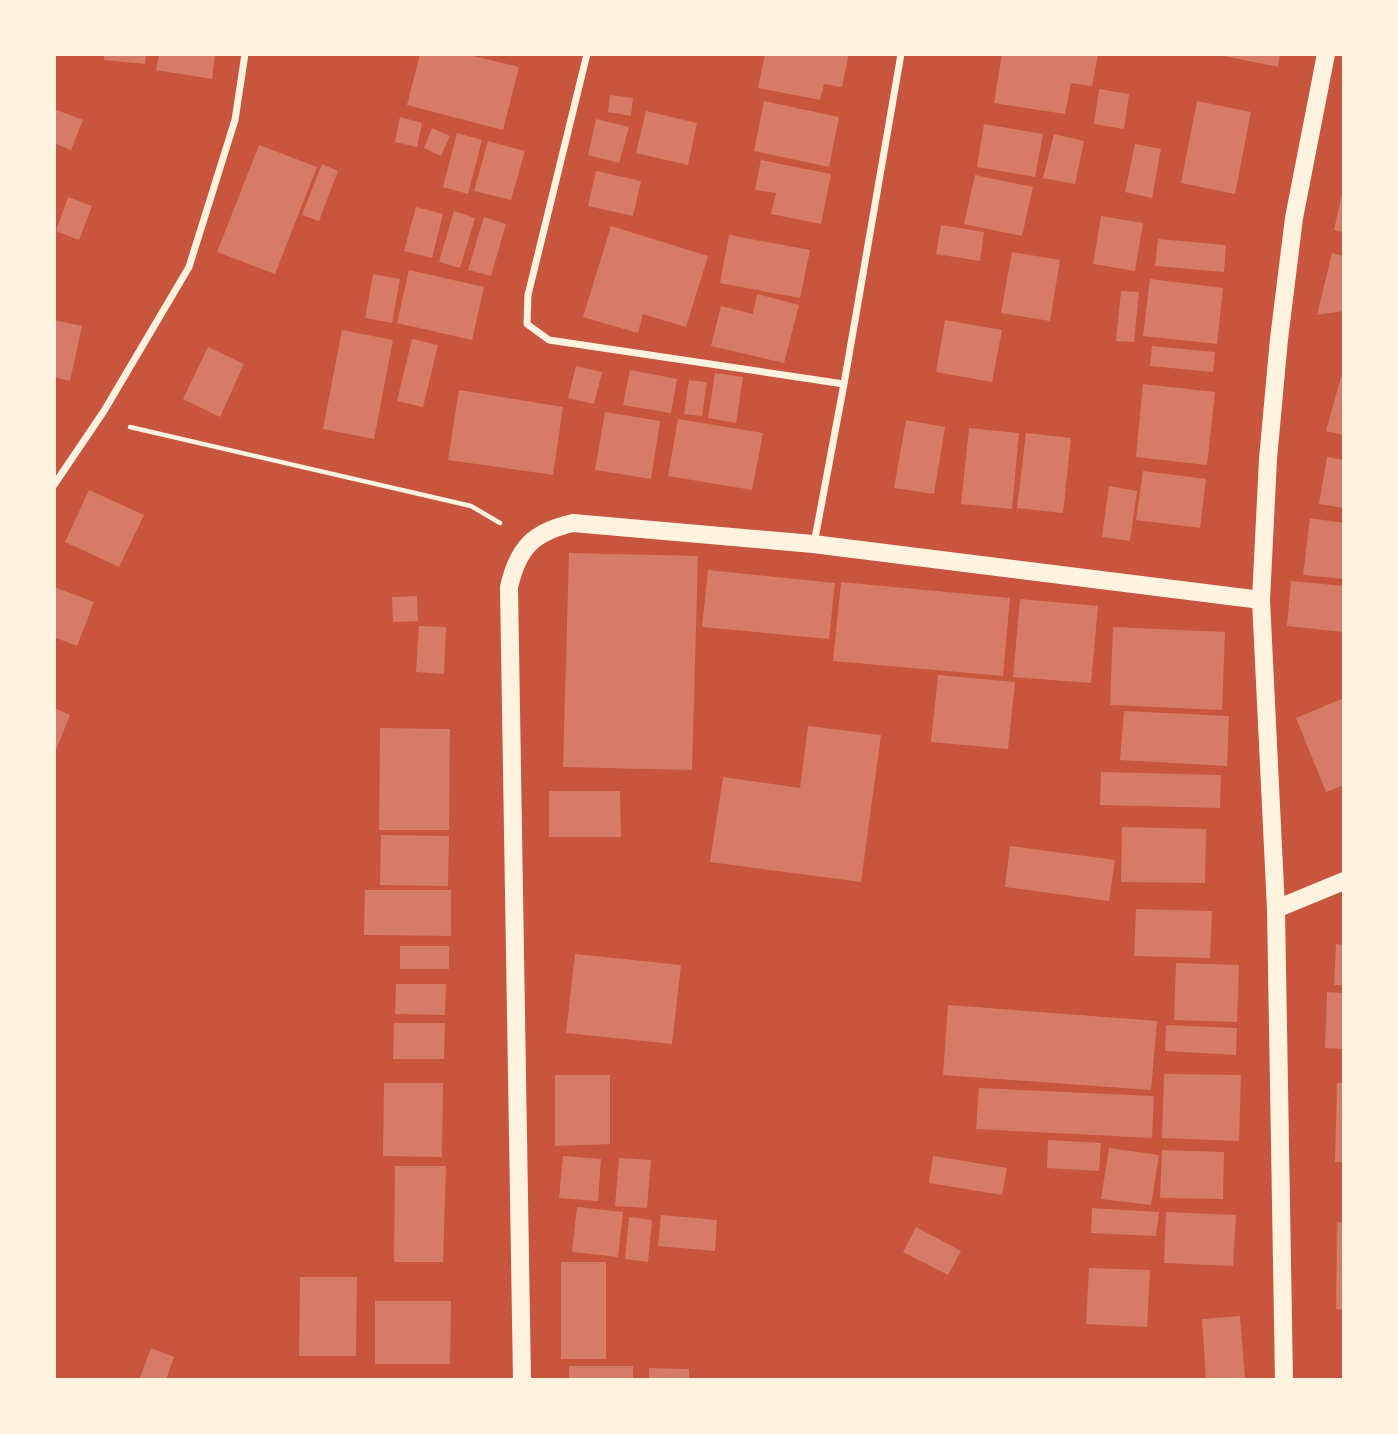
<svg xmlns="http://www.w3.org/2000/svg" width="1398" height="1434" font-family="'PT Sans Narrow',sans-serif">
  <rect width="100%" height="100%" fill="#c8553d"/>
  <!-- building -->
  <path fill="#d67c66" d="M104,54H146L145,64L104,60Z
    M159,54H215L212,79L156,70Z
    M420,54H465L519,67L503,130L407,105Z
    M765,54H849L842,87L824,84L820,100L758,88Z
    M1002,54H1098L1092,86L1071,83L1065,114L994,103Z
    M1215,54H1280L1278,67Z
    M1099,89L1129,94L1124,129L1094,124Z
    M610,95L633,98L631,116L608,112Z
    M764,101L839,117L829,167L754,151Z
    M1197,101L1251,112L1235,194L1181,183Z
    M54,109L83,120L71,150L54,143Z
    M646,111L697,123L688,165L636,153Z
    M400,117L422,123L417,147L395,142Z
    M596,119L629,127L619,163L588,155Z
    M984,124L1043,134L1035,177L977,167Z
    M432,128L450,136L441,156L424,148Z
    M457,133L482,140L468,194L443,187Z
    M1054,134L1084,141L1075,184L1043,178Z
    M488,141L525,151L511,200L474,191Z
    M1135,144L1161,149L1152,198L1125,192Z
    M259,145L317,167L275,274L217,252Z
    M761,160L831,174L821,224L771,214L776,193L755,190Z
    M322,164L338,171L319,221L302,215Z
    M596,171L641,181L633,216L588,206Z
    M975,175L1033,187L1022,236L964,224Z
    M1343,189L1344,190V232L1334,230Z
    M68,197L92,206L79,240L56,231Z
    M416,207L443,214L432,258L404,251Z
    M454,211L475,218L460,268L439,262Z
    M1101,216L1143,223L1135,271L1093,264Z
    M484,217L506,224L491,276L468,270Z
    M941,225L984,232L980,261L936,254Z
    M611,226L708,256L686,327L643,314L638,333L583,317Z
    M729,235L810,250L800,298L720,283Z
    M1158,239L1226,245L1224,272L1155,266Z
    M1012,252L1060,260L1050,321L1001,313Z
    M1332,253L1344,256V311L1317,315Z
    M409,270L484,287L472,340L397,323Z
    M373,274L400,279L392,323L365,318Z
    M1150,279L1223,288L1217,344L1143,336Z
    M1121,291L1139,292L1134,342L1116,341Z
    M757,294L799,305L784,363L711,346L721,306L753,314Z
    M54,320L82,326L70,381L54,377Z
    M945,320L1002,330L992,382L936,372Z
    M342,330L393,340L374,439L323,429Z
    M412,339L438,345L423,407L397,401Z
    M1152,346L1215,352L1213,372L1150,366Z
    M208,347L244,364L220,417L183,399Z
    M576,366L602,372L594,404L568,398Z
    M630,370L677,379L671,413L623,405Z
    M715,373L743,377L736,423L708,418Z
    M1341,377H1344V435L1326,431Z
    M689,380L707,382L702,416L684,414Z
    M1143,384L1215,392L1207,465L1136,457Z
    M459,390L563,407L553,475L448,460Z
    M605,412L660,421L651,479L595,470Z
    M678,419L763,433L752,490L668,476Z
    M906,420L945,427L934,494L894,488Z
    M969,428L1019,433L1012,509L961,504Z
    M1026,433L1071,438L1063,513L1017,508Z
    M1327,457L1344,460V508L1319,504Z
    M1143,471L1206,479L1200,528L1136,520Z
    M1109,486L1137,491L1130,541L1102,537Z
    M89,490L144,515L119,567L65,542Z
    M1310,518L1344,523V579L1303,575Z
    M569,553L698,556L692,770L563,767Z
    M708,570L835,583L829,639L702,627Z
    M1291,581L1344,586V632L1287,626Z
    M841,582L1010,598L1003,676L833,661Z
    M54,587L94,602L77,646L54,637Z
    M417,596L418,621L393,622L392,597Z
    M1020,599L1098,606L1091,683L1013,677Z
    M419,626L446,627L444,674L416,672Z
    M1113,627L1225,632L1222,710L1110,705Z
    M938,675L1015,682L1008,749L931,742Z
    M1344,698V785L1326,792L1296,718Z
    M54,708L70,715L54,755Z
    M1124,711L1229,716L1227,766L1120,760Z
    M808,726L881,735L861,882L710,862L723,777L800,788Z
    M380,728L450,729L449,830H379Z
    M1101,772L1221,775L1220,808L1100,805Z
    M549,791H620L621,837H549Z
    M1122,827L1206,829L1205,883L1121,882Z
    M381,835L449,836L448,886L380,885Z
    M1010,846L1115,860L1109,901L1005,887Z
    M365,890H451V936L364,935Z
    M1136,909L1212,911L1210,958L1134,956Z
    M1336,944L1344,945V985H1334Z
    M400,946H449V969H400Z
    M575,954L681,965L672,1044L566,1033Z
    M1176,963L1239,965L1237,1022L1174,1020Z
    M396,984H446L445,1015L395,1014Z
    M1327,992L1344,993V1049L1325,1048Z
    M948,1005L1157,1021L1151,1090L943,1075Z
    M394,1023H445L444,1059H393Z
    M1166,1025L1237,1028L1236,1055L1165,1051Z
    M1164,1074L1241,1075L1239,1141L1162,1138Z
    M555,1075H610V1144L555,1146Z
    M384,1083H443L442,1157L383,1156Z
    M1337,1083H1344V1162H1335Z
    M979,1088L1154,1096L1152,1138L976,1129Z
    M1048,1140L1101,1143L1099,1171L1047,1168Z
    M1109,1148L1159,1155L1151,1205L1101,1199Z
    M1162,1150L1224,1152L1223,1199L1160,1198Z
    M563,1156L601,1159L598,1201L559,1198Z
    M933,1156L1007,1168L1002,1195L929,1183Z
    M619,1158L651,1160L647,1208L615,1206Z
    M395,1166H446L443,1262H394Z
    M577,1207L623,1212L618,1257L572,1252Z
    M1092,1208L1159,1212L1156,1236L1091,1233Z
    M1166,1212L1236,1215L1233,1266L1164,1263Z
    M661,1215L717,1220L715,1251L658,1246Z
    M629,1217L652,1220L648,1262L625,1259Z
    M1337,1222L1344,1223V1310L1336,1309Z
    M916,1227L961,1251L948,1275L903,1252Z
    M561,1262H606V1359H561Z
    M1089,1268L1150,1270L1147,1327L1086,1324Z
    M300,1277H357L356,1356H299Z
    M375,1301H451L450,1364H375Z
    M1240,1316L1245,1380H1206L1202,1319Z
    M151,1348L174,1357L166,1380H139Z
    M569,1366H633V1380H569Z
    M649,1368L689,1369V1380H649Z"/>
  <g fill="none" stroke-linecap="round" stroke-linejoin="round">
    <!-- path -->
    <path stroke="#fff3e0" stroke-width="4.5" d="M130,427L471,506L500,523"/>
    <!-- minor -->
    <path stroke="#fff3e0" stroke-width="7" d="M587,54L528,295L527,324L549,340L844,384
      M54,485L104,411L189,267L235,120L245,54
      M814,544L844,384L901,54"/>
    <!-- primary -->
    <path stroke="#fff3e0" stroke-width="18" d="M1276,909L1344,881
      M522,1380L509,587C518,548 533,532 573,523L813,544L1261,600
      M1284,1380L1276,909L1261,600L1268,459L1279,339L1294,218L1326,54"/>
  </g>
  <!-- border -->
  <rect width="1398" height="1434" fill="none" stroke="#fff3e0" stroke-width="112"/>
</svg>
